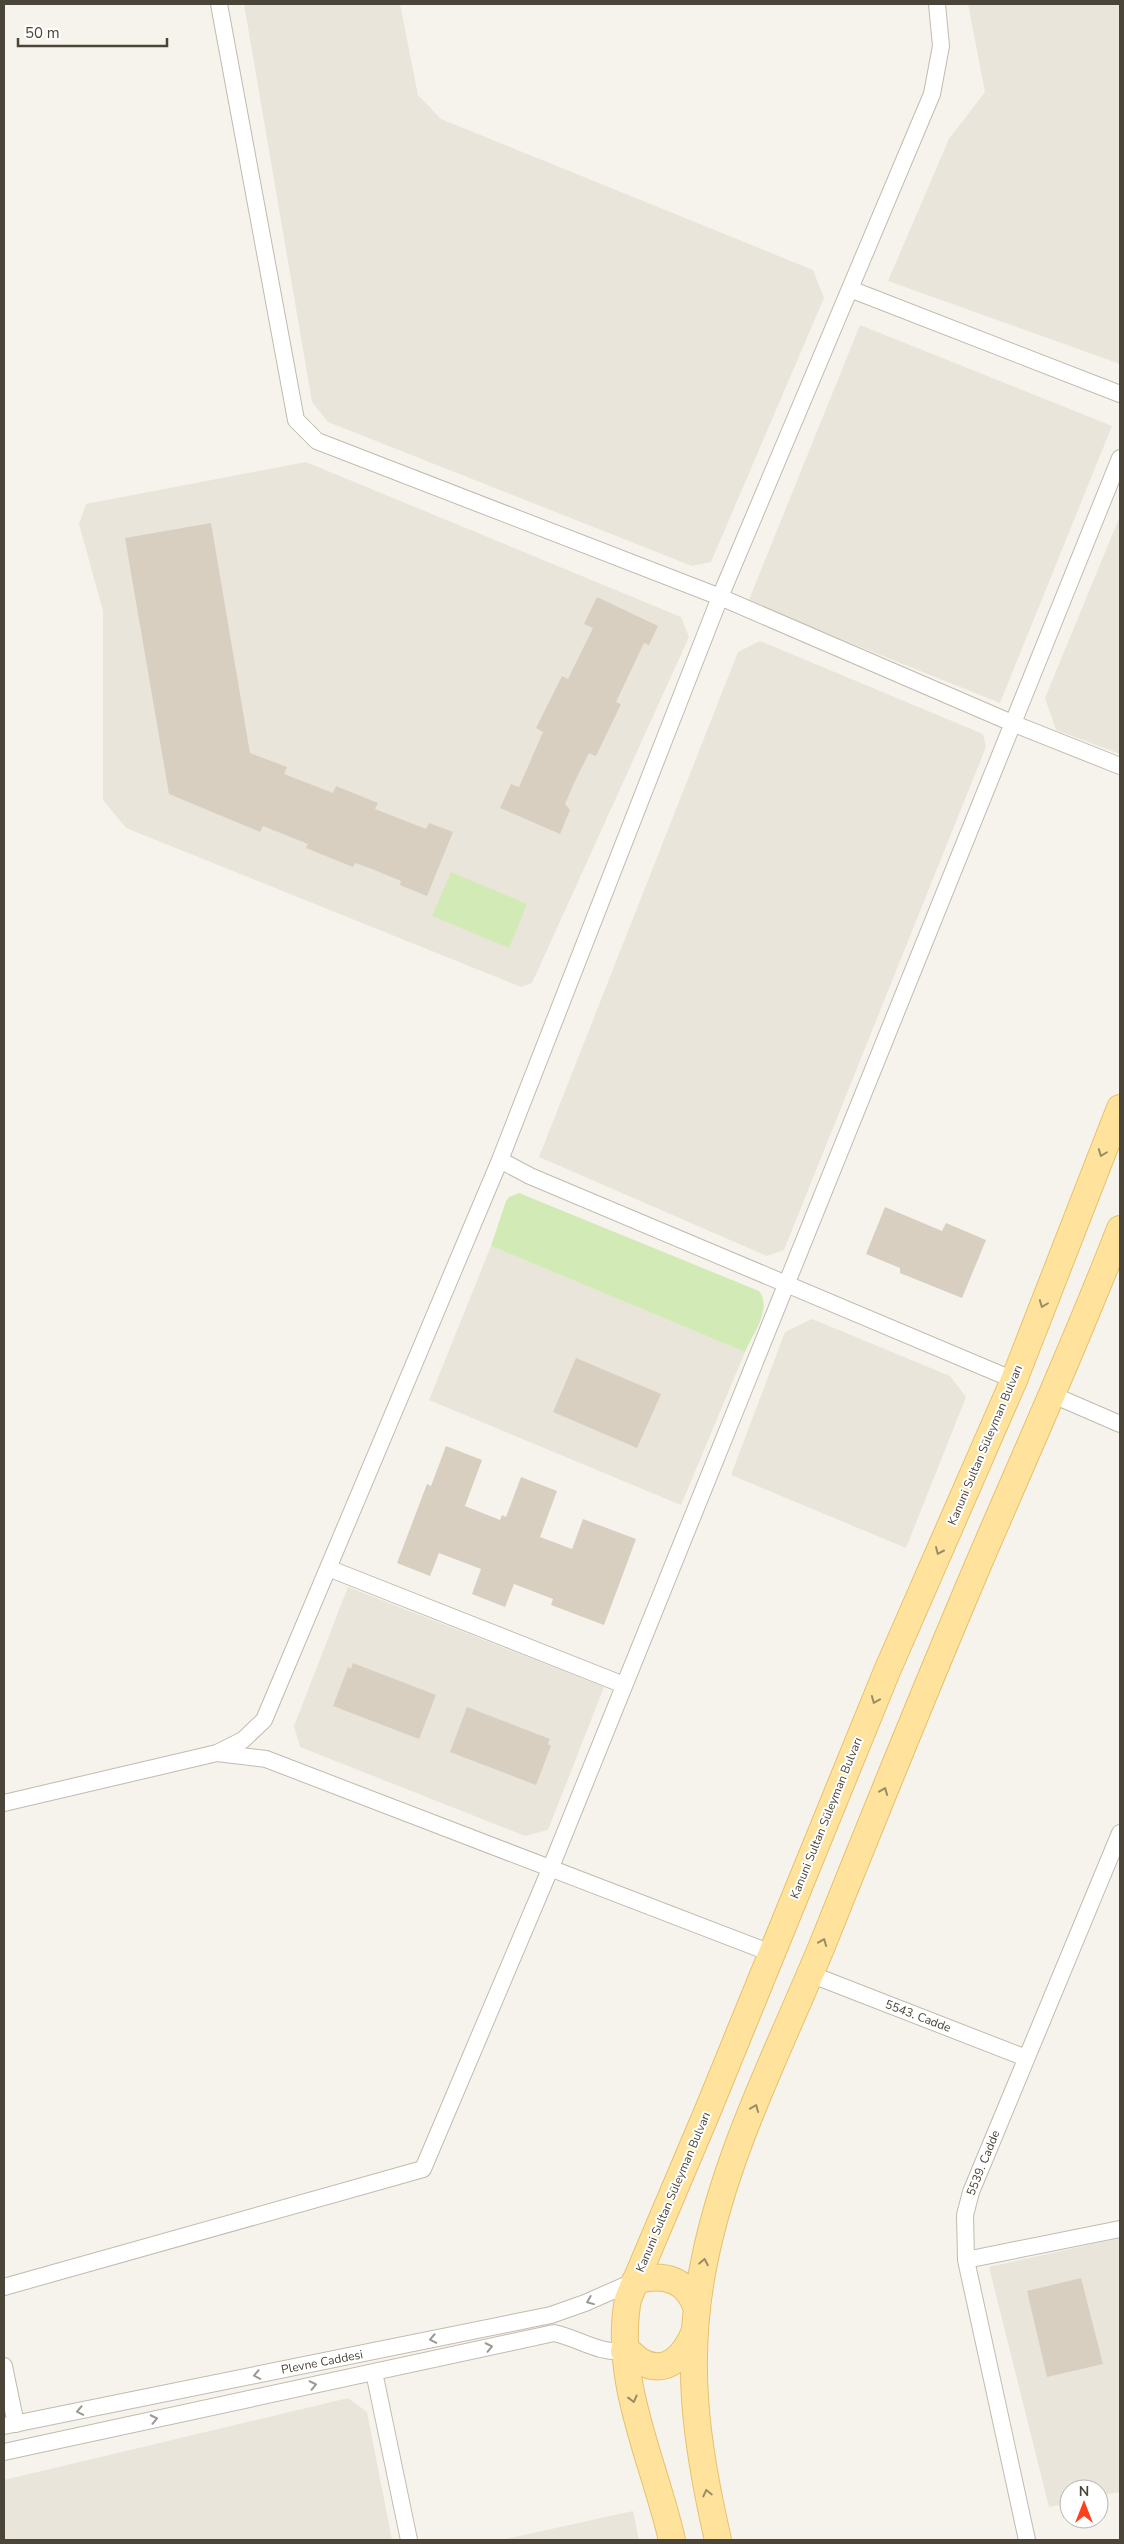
<svg xmlns="http://www.w3.org/2000/svg" width="1124" height="2544" font-family="'Nunito Sans',sans-serif">
  <rect width="100%" height="100%" fill="#f6f3ec"/>
  <!-- residential -->
  <path fill="#eae5da" d="M244,4H400L418,95L441,119L813,270L824,298L711,562L692,566L328,422L312,402Z
    M968,4H1120V364L888,281L949,139L985,92Z
    M860,325L1112,426L1000,703L748,602Z
    M306,462L681,617L689,637L532,983L521,987L126,828L103,800V611L79,524L86,504Z
    M1120,516V754L1056,730L1045,698Z
    M760,641L983,734L986,747L784,1250L767,1256L539,1157L738,652Z
    M491,1246L745,1352L681,1505L429,1400Z
    M812,1319L950,1376L966,1397L906,1548L731,1475L785,1332Z
    M348,1587L604,1687L548,1830L525,1836L300,1747L294,1726Z
    M1120,2238V2492L1099,2496V2489H1069V2503L1049,2507L989,2267Z
    M348,2398L367,2412L392,2540H4V2480Z
    M633,2511L639,2540H501Z"/>
  <!-- green -->
  <path fill="#d2eab5" d="M451,872L527,904L509,948L432,916Z
    M519,1193L759,1291C773,1308 752,1335 745,1352L491,1246L506,1201L509,1197Z"/>
  <!-- building -->
  <path fill="#d8cfc1" d="M211,523L250,753L287,767L284,774L333,793L336,786L378,803L375,809L426,829L429,823L453,832L427,896L400,885L401,881L372,869L355,863L353,867L306,848L308,844L263,826L260,832L169,794L125,538Z
    M597,597L658,626L649,645L644,643L616,702L621,704L596,756L589,753L575,781L565,804L570,810L560,834L500,808L511,784L519,787L543,732L536,728L562,676L568,679L593,628L584,624Z
    M885,1207L942,1231L946,1223L986,1240L962,1298L900,1273V1268L866,1254Z
    M576,1358L661,1394L637,1448L553,1412Z
    M446,1446L482,1460L465,1506L500,1520L502,1515L506,1517L521,1477L557,1491L540,1537L572,1549L583,1519L636,1539L604,1625L551,1605L553,1599L514,1584L505,1607L472,1594L481,1569L439,1553L430,1576L397,1563L427,1484L431,1486Z
    M353,1663L436,1695L419,1739L333,1706L348,1667L351,1669Z
    M467,1707L550,1739L548,1744L551,1746L536,1785L450,1752Z
    M1081,2278L1103,2364L1047,2377L1027,2291Z"/>
  <g fill="none" stroke-linecap="round" stroke-linejoin="round">
    <defs>
      <path id="minor" d="M219,4L296,420L317,441L720,597L1012,723L1120,766
        M850,289L1120,394
        M500,1160L530,1176L1014,1380
        M1053,1395L1120,1424
        M328,1568L624,1685
        M217,1753L243,1740L264,1720L500,1160L720,597L932,94L941,46L937,4
        M4,1803L217,1753L266,1759L771,1953
        M810,1974L1026,2058
        M966,2260L1120,2229
        M4,2287L423,2169L551,1867L1120,458
        M4,2366L16,2424
        M374,2372L409,2540
        M4,2426L551,2315L585,2303L635,2281
        M4,2452L554,2333C578,2338 599,2354 624,2351
        M1027,2540L966,2260L965,2215L971,2192L1120,1833"/>
      <path id="primary" d="M635,2281C664,2272 689,2280 697,2310
        M624,2351C631,2351 634,2357 640,2361C666,2377 685,2355 694,2333
        M672,2540C654,2461 613,2381 628,2299L708,2110L887,1671L1014,1380L1120,1108
        M718,2540C696,2444 684,2361 704,2263C726,2151 781,2046 824,1941C874,1816 925,1690 978,1565C1026,1453 1076,1343 1120,1229"/>
    </defs>
    <!-- minor casing -->
    <use href="#minor" stroke="#c2bbae" stroke-width="18"/>
    <!-- primary casing -->
    <use href="#primary" stroke="#e6c16a" stroke-width="28"/>
    <!-- minor -->
    <use href="#minor" stroke="#fff" stroke-width="16"/>
    <!-- primary -->
    <use href="#primary" stroke="#ffe39c" stroke-width="26"/>
  </g>
  <!-- one-way arrows -->
  <defs><path id="oneway-chevron" d="M-2-3.5L2.5 0L-2 3.5" fill="none" stroke-width="1.6" stroke-linecap="round" stroke-linejoin="round" transform="scale(1.25)"/></defs>
  <g stroke="#9c8c66">
    <use href="#oneway-chevron" transform="translate(1102 1153) rotate(111)"/>
    <use href="#oneway-chevron" transform="translate(1043 1304) rotate(111)"/>
    <use href="#oneway-chevron" transform="translate(939 1551) rotate(114)"/>
    <use href="#oneway-chevron" transform="translate(875 1700) rotate(112)"/>
    <use href="#oneway-chevron" transform="translate(884 1791) rotate(-68)"/>
    <use href="#oneway-chevron" transform="translate(823 1942) rotate(-68)"/>
    <use href="#oneway-chevron" transform="translate(755 2108) rotate(-68)"/>
    <use href="#oneway-chevron" transform="translate(704 2262) rotate(-79)"/>
    <use href="#oneway-chevron" transform="translate(633 2399) rotate(76)"/>
    <use href="#oneway-chevron" transform="translate(707 2493) rotate(-103)"/>
  </g>
  <g stroke="#9c9892">
    <use href="#oneway-chevron" transform="translate(590 2301) rotate(158)"/>
    <use href="#oneway-chevron" transform="translate(433 2339) rotate(169)"/>
    <use href="#oneway-chevron" transform="translate(489 2347) rotate(-12)"/>
    <use href="#oneway-chevron" transform="translate(257 2375) rotate(169)"/>
    <use href="#oneway-chevron" transform="translate(313 2385) rotate(-12)"/>
    <use href="#oneway-chevron" transform="translate(80 2411) rotate(169)"/>
    <use href="#oneway-chevron" transform="translate(154 2419) rotate(-12)"/>
  </g>
  <g text-anchor="middle" stroke-width="4" stroke-linejoin="round" paint-order="stroke">
    <!-- street labels -->
    <g font-size="12" fill="#4b4439" stroke="#fff">
      <text transform="translate(985 1445) rotate(-67)" y="4">Kanuni Sultan Süleyman Bulvarı</text>
      <text transform="translate(826 1818) rotate(-68)" y="4">Kanuni Sultan Süleyman Bulvarı</text>
      <text transform="translate(918 2016) rotate(21)" y="4">5543. Cadde</text>
      <text transform="translate(983 2163) rotate(-68)" y="4">5539. Cadde</text>
      <text transform="translate(673 2192) rotate(-67)" y="4">Kanuni Sultan Süleyman Bulvarı</text>
      <text transform="translate(322 2362) rotate(-11)" y="4">Plevne Caddesi</text>
    </g>
  </g>
  <!-- border -->
  <rect width="1124" height="2544" fill="none" stroke="#4b4439" stroke-width="10"/>
  <!-- north arrow -->
  <g transform="translate(1084 2504)"><circle r="24" fill="#ffffff" stroke="#b7b4b0"/>
  <path d="M0-4L9 19L0 12L-9 19Z" fill="#fc3f1d"/>
  <text y="-8" font-size="14" font-weight="bold" text-anchor="middle" fill="#4b4439">N</text>
  </g>
  <!-- scale -->
  <path d="M18 38v8h149v-8" fill="none" stroke="#4b4439" stroke-width="2.5"/>
  <text x="25" y="38" font-size="15" fill="#4b4439" stroke="#ffffff" stroke-width="4" paint-order="stroke">50 m</text>
</svg>
